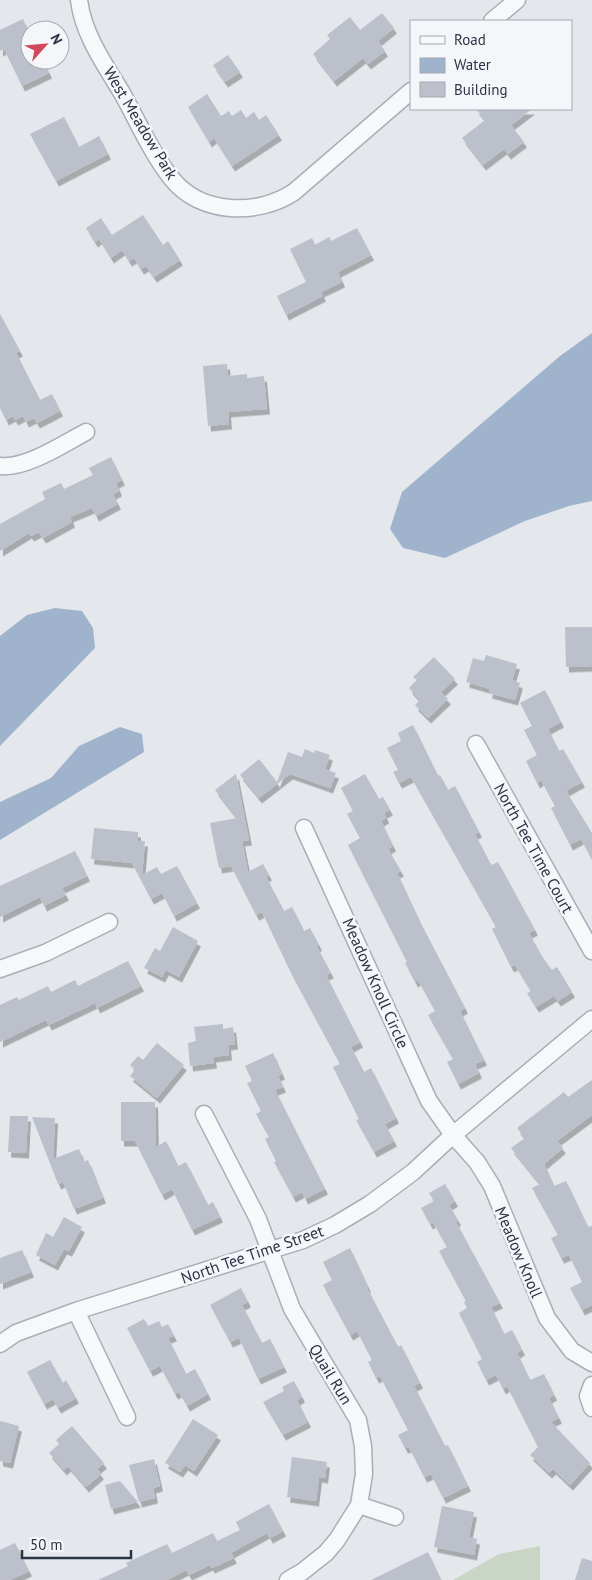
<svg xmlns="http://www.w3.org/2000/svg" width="592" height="1580" font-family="'PT Sans',sans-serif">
  <defs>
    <filter id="shadow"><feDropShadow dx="3" dy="5.5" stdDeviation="0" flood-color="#0004"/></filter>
  </defs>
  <rect width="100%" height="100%" fill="#e4e7ec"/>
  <!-- green -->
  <path fill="#c9d6c5" d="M540,1546V1580H453L499,1554Z"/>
  <!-- water -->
  <path fill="#9fb4cc" d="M592,333V501L569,506L525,521L445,558L403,548L390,529L402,492L560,356Z
    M55,608L82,611L93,628L95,648L0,746V636L27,615Z
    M120,727L142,734L144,752L0,840V802L51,778L79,746Z"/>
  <!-- building -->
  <path fill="#bbc0ca" filter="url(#shadow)" d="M382,13L394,28L378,41L385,51L368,64L363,58L334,81L313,54L330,39L327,35L350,17L360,30Z
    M23,19L30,34V60H43L49,73L22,86L4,49L0,51V30Z
    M228,55L240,72L225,82L213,65Z
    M207,94L221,116L229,111L232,116L241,110L246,118L254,112L259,120L266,115L279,135L232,166L214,138L209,142L188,107Z
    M476,109H532L511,125L524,142L508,154L504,149L483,165L462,138L485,120Z
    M64,117L79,147L99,136L108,154L56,181L30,134Z
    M143,215L163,245L168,241L180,260L154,277L146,266L141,269L134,258L129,261L122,250L111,258L99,239L95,242L86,228L101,218L112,235Z
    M357,228L371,255L338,272L342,282L321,292L323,296L286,315L277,296L306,282L290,249L312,238L315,245L329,237L331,241Z
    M0,314L20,351L16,353L40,400L52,394L60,411L37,423L34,418L26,422L23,416L15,420L13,416L6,420L0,408Z
    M227,364L228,376L247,374V378L264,376L267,409L228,412L229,424L208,426L203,366Z
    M111,457L122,480L116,483L119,491L113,494L118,504L96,516L92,508L70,517L72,522L43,538L39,532L31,536L29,533L0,551V524L45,499L42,492L61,483L64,489L93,475L89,468Z
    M565,627H592V666L566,667Z
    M486,655L517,664L512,680L520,683L515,700L489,693L490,689L466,682L473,658L484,661Z
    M434,657L455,679L441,692L448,699L428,718L415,705L420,700L409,688L417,680L413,677Z
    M545,690L561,722L548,729L559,751L563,749L582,782L566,791L592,833V860L581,839L570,845L551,808L555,806L541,780L537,783L526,761L537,755L524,730L532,726L520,703Z
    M413,725L438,776L440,775L448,790L455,786L479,832L475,834L491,865L498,862L535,930L529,933L543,958L552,970L557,967L572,992L558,1001L554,996L536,1007L527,993L531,991L515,965L511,967L492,929L496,927L411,777L399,783L393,772L398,770L387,748L401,741L398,733Z
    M305,749L314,753L315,750L330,755L325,769L336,773L330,788L290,774L259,798L240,775L259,759L277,782L288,752L302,757Z
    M236,774L249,840L242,841L248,872L263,864L269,875L266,877L284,911L292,907L304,931L310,928L319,945L317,947L331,973L326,975L360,1042L351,1047L364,1072L371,1068L396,1118L385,1124L394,1141L374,1152L356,1120L359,1119L333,1067L340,1064L292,975L262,912L256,915L231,866L219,868L210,823L237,818L215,790Z
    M365,774L379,799L383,797L390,810L384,813L386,818L381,821L393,846L388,849L401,871L397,873L419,920L465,1008L460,1011L484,1060L475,1064L479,1073L458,1084L447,1062L453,1059L428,1015L435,1011L418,980L415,982L405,963L407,962L348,845L360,838L347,814L353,811L341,788Z
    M94,828L138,832V841H145L142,875L157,867L161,874L177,866L197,903L174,916L162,893L151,899L132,863L91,859Z
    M75,851L87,876L62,888L66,895L44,906L40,897L0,917V886Z
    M173,927L198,941L179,977L166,970L162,977L144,968L155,948L160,951Z
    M128,961L141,986L97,1008L95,1003L49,1025L46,1020L0,1042V1005L17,997L19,1000L48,986L51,992L75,980L78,986Z
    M223,1024V1029L233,1027L235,1044L228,1045L229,1055L213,1057L214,1063L190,1066L188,1043L196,1041L194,1027Z
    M157,1043L184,1065L157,1098L130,1076L135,1070L130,1065L138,1056L143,1060Z
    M273,1053L282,1074L278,1076L283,1087L275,1090L325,1189L305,1199L302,1192L293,1197L274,1162L276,1161L265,1139L269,1137L256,1114L261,1111L247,1083L252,1081L245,1066Z
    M592,1080V1115L557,1141L563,1148L544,1164L554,1186L566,1181L588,1227L592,1226V1305L582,1310L570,1288L582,1282L569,1255L561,1258L551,1238L558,1235L532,1188L540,1184L511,1148L525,1138L517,1128L564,1092L568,1097Z
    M121,1102H155L156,1147L166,1141L178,1166L186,1162L208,1205L213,1202L220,1217L192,1230L172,1189L162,1195L135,1141H121Z
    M10,1116H28L26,1153L8,1152Z
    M32,1117L55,1118L53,1159L79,1149L84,1162L88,1160L103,1198L74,1209L63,1182L58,1184Z
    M445,1184L455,1201L449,1205L458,1220L456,1222L500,1303L491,1307L504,1334L512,1330L522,1350L517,1353L530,1380L544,1374L554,1395L549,1398L559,1418L551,1422L590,1463L570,1485L553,1469L549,1473L530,1455L538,1447L507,1386L503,1389L496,1375L486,1380L477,1362L482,1359L459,1313L467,1308L464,1302L466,1301L439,1251L447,1247L433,1222L430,1224L421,1208L434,1201L429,1193Z
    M64,1217L82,1227L69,1251L64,1249L55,1265L36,1255L46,1233L53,1237Z
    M350,1248L368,1287L367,1288L398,1347L401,1345L420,1383L414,1386L445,1446L448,1445L468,1486L443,1498L431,1474L424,1477L409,1447L405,1448L398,1435L408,1430L380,1376L376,1378L368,1362L372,1360L357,1331L350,1335L323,1285L332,1280L323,1262Z
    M22,1250L31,1272L0,1284V1258Z
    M241,1288L248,1302L242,1305L262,1343L270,1339L284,1367L258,1379L239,1338L230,1342L210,1305Z
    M144,1319L148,1326L159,1321L162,1327L168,1324L174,1336L168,1338L186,1374L195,1369L208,1394L187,1406L179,1392L175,1394L160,1366L150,1371L127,1328Z
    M50,1360L63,1383L66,1380L76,1398L58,1408L53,1399L44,1404L27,1372Z
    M294,1381L302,1397L297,1400L308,1422L283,1435L263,1402L284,1391L282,1387Z
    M193,1419L218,1435L194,1471L185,1465L180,1472L165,1463Z
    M0,1421L19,1426L10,1463L0,1461Z
    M72,1426L104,1463L97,1469L101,1474L86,1487L68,1466L64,1470L49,1453L59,1444L56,1440Z
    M292,1457L327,1462L325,1478L319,1477L316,1501L287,1497Z
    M154,1459L160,1486L153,1488L155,1498L139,1502L129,1465Z
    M120,1481L138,1502L111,1509L105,1485Z
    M269,1504L283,1531L270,1538L267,1533L231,1553L234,1558L212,1568L210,1565L189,1575L186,1570L167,1580H98L128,1566L126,1563L167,1544L172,1553L213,1533L217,1541L240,1530L236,1522Z
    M442,1506L474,1512L469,1537L477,1539L474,1555L434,1547Z
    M15,1543L29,1571L10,1580H0V1550Z
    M428,1552L441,1580H371Z
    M582,1558L592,1561V1580H575Z"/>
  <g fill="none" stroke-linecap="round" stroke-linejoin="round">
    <defs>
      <path id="minor" d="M79,0C83,34 105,65 122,93C138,122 152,154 172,179C201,215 258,216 294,192L411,91
        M492,21L517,0
        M0,466C26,469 63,444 86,432
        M476,744L592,951
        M304,828L429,1101L453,1135L477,1162L492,1186L547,1318L572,1351L592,1363
        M0,969L45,953L109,922
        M204,1114L258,1219L292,1309L358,1420L363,1446L364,1474L359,1505L337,1540L326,1553L302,1572L288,1580
        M76,1311L127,1417
        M0,1344L16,1333L76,1311L303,1240L335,1225L370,1204L413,1172L453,1135L592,1019
        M592,1385L588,1396L592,1408
        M359,1505L395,1517"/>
    </defs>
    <!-- minor casing -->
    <use href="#minor" stroke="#a9aeb7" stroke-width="19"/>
    <!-- minor -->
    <use href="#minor" stroke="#f7f8fa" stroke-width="16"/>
  </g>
  <g text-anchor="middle" stroke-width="5" stroke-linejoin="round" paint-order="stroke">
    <!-- street labels -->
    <g font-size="16" fill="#2b3445" stroke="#f4f6f9">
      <text transform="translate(141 123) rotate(59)" y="6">West Meadow Park</text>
      <text transform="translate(534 848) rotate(61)" y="6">North Tee Time Court</text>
      <text transform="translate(376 983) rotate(66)" y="6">Meadow Knoll Circle</text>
      <text transform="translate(519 1252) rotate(67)" y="6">Meadow Knoll</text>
      <text transform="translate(252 1254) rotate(-19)" y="6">North Tee Time Street</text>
      <text transform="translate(331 1374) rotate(59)" y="6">Quail Run</text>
    </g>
  </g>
  <!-- legend -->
  <rect x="410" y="20" width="162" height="90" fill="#f4f6f9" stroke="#a4a8b1"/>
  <rect x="420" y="36" width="25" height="8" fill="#f7f8fa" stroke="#a4a8b1"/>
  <text x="454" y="45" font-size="15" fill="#2b3445">Road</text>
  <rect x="420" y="58" width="25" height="15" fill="#9fb4cc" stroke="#a4a8b1"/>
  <text x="454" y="70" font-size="15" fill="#2b3445">Water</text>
  <rect x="420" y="82" width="25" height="15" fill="#bbc0ca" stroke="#a4a8b1"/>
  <text x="454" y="95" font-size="15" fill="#2b3445">Building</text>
  <!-- north arrow -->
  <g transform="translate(45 45) rotate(63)"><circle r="24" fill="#f4f6f9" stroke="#a4a8b1"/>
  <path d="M0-4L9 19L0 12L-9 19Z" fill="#d1495b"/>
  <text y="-8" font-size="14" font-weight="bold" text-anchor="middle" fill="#2b3445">N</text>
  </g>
  <!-- scale -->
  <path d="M22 1550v8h109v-8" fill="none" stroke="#2b3445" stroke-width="2.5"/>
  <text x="30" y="1550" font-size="15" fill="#2b3445" stroke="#f4f6f9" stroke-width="4" paint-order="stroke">50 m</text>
</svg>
